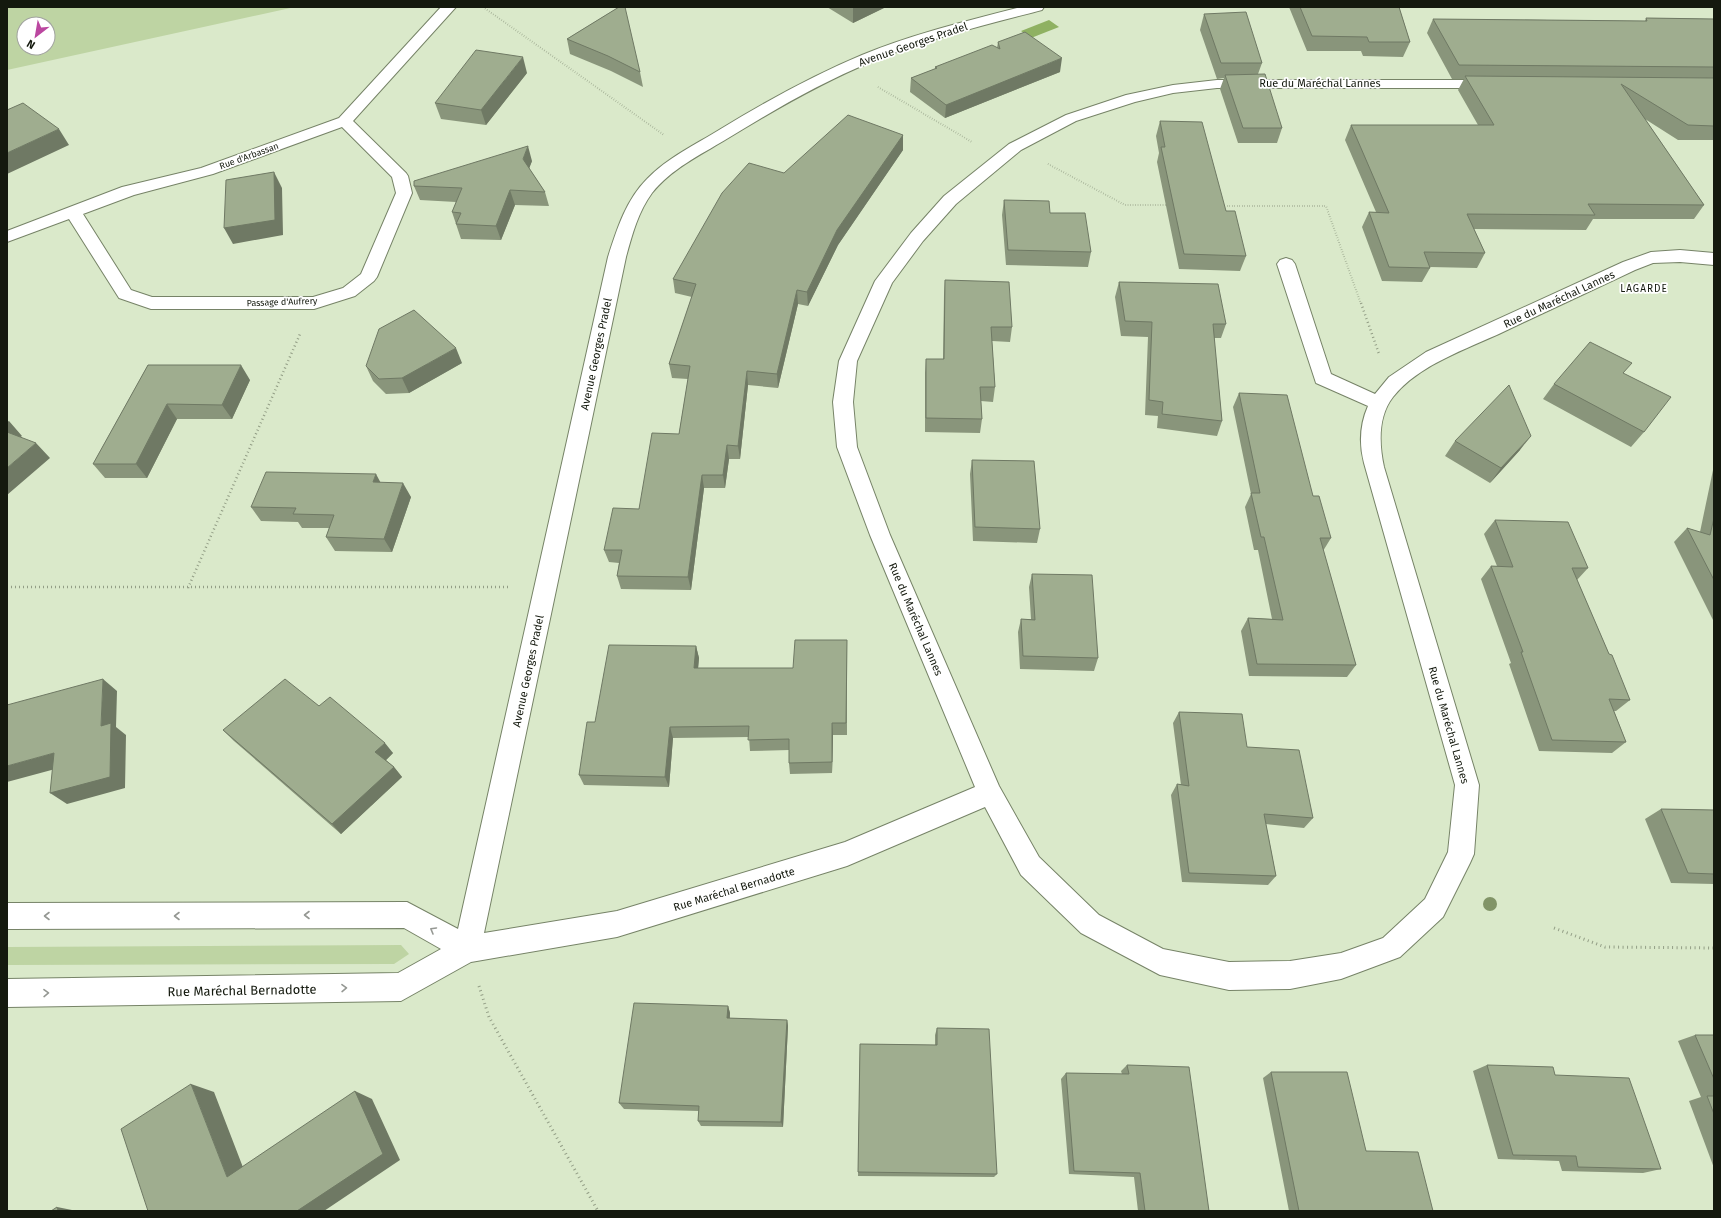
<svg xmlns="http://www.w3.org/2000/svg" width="1721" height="1218" font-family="'Fira Sans',sans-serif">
  <rect width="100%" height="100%" fill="#dae9ca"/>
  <!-- green -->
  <path fill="#bed4a3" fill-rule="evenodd" d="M7,7H295L7,70ZM24,24H48V48H24Z
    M401,945L409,954L394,964L7,965V947Z"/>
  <!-- forest -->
  <path fill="#8fb162" d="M1049,20L1059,27L1031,38L1021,31Z"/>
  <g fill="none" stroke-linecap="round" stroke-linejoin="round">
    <defs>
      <path id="minor" d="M441,7H456L353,121L406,173L408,176L412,193L377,277L374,281L355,296L314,309H151L119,298L69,219L7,242V231L122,187L201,168L339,118ZM342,127L392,177L396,193L361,274L343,288L313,297H152L131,290L83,214L134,195L213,174Z
        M1021,7H1044L1042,10C985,25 926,39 871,62C820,83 772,111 725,140C700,155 671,169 652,193C638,212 632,235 626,257L484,933L617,911L845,842L975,787L870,535L837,447L833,402L839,361L875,281L911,233L944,196L1009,144L1066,115L1126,95L1173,85L1217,80H1491L1496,81L1498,84L1496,87L1491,88H1217L1173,93L1135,102L1076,121L1021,150L956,204L923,241L892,283L857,361L853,402L857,447L890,535L999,786L1039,857L1099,915L1163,949L1229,962L1290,961L1341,953L1383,938L1425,899L1448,852L1455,785L1364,463C1359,444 1360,424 1368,406L1316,383L1277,264L1280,260L1286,258L1292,260L1295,264L1331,374L1375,394L1389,377L1426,352L1623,262L1651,252L1680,250L1714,253V265L1680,262L1653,263L1635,270C1591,291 1547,311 1503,332C1467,349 1418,365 1393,397C1378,416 1379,444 1384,467L1479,785L1474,854L1470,863L1443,917L1400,957L1341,979L1290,989L1229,990L1160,975L1081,933L1021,875L985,807L847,866L617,937L471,962L401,1001L7,1007V979L398,973L441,949L404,928L7,929V903L407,902L458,929L608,257C617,229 626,200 647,179C667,158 695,145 719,130C765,102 812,76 862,55C913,34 967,21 1021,7Z"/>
    </defs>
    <!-- minor casing -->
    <use href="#minor" stroke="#768367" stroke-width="2"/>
    <!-- path-far2 -->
    <path stroke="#939e86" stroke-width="2" stroke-dasharray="0.5 2" stroke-linecap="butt" d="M483,7L664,135
      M878,87L972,142
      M1048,164L1125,205H1169
      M1222,206H1326L1361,304"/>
    <!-- path-far1 -->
    <path stroke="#939e86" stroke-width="2.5" stroke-dasharray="1 3" stroke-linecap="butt" d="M1361,303L1379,354
      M7,587H508
      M188,588L300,334"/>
    <!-- path -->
    <path stroke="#939e86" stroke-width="3" stroke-dasharray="1 3.5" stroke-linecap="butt" d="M1554,928L1605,947L1714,948
      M479,986L489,1017L598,1211"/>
    <!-- minor -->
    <use href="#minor" fill="#fff" fill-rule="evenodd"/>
  </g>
  <!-- trees -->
  <circle fill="#819467" cx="1490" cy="904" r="7"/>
  <!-- wall -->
  <path fill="#89957b" d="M619,7L640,72L643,87L611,71L570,54L567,39Z
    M827,7H886L853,23Z
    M1289,7H1399L1410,42L1403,57L1363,56L1361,51H1307Z
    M1204,14L1262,63L1258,74L1282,128L1277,143H1238L1220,89L1224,78L1217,79L1200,30Z
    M1646,18L1714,19V140H1678L1645,119L1704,205L1694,219H1593L1586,230L1474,229L1485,253L1477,268L1430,267V268L1422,282L1382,281L1362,227L1369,212H1376L1345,140L1351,125H1478L1458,90L1464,79H1452L1427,33L1433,19L1645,21Z
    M998,42L1060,72L945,118L910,92L911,78L935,69V67L997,48Z
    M527,73L486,125L441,119L435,103Z
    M1160,121L1226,211L1246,256L1240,271L1179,269L1157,162L1159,153L1156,136Z
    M903,135V150L838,245L808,306L798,304L778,388L748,385L740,459H729L725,488H704L691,590L621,589L617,576L619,563L609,562L604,550L639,509L679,434L688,379L672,378L669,364L692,297L675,293L673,279L784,173Z
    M532,161L529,168L545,192L549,206L515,205L501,240L461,239L452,212L456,202L420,200L414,186Z
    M1004,200L1050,213L1091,252L1088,267L1006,265L1002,215Z
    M945,280L1012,327L1010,342L992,341L995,387L993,402L981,401L982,419L980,433L925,432V373L926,359H943L944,295Z
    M1119,282L1226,324L1221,338H1214L1222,421L1217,436L1157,428L1158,416L1145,415L1148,337L1121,336L1115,297Z
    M462,363L409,393L386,394L373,381L366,366Z
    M148,365L250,380L232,419H177L147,478H105L93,464Z
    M1624,374L1644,432L1631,447L1543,399L1554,384Z
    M1239,393L1313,496L1331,538L1323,551L1356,665L1347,677L1249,676L1241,631L1248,618L1272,619L1258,550H1254L1245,507L1251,494L1233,407Z
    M1455,441L1520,450L1490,483L1445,456Z
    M972,460L1040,529L1037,543L973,541L970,474Z
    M1714,469V622L1674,542L1687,528L1700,532L1713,470Z
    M380,483L411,497L392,552L335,551L326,537L329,528H302L298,522L261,521L251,507Z
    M1495,520L1588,568L1577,580L1609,654L1630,700L1616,711H1614L1626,742L1612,753L1539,751L1509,664L1511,663L1481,579L1491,566H1497L1484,534Z
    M1032,574L1098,658L1094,671L1020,669L1018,632L1021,619H1031L1029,587Z
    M847,640V735H833L832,773L790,774L789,763V750L750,751L749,737L673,738L669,787L584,785L579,775L595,722L696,646L699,658L698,668H793Z
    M319,706L393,753L386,760L394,767L402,777L341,834L234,741L223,730Z
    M1179,712L1247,747L1313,818L1304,828L1266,824L1276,876L1268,885L1182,882L1171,795L1177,784L1181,785L1173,723Z
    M1661,809L1714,810V884L1671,883L1645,819Z
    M728,1006L730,1013V1018L787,1020L788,1026L783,1127L701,1126L698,1121L699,1111L624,1109L619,1103Z
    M937,1028L997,1174L994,1177L858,1176L860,1044L935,1045V1035Z
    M1695,1035H1714V1168L1689,1101L1701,1097L1678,1041Z
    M1127,1065L1209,1211H1138L1134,1177L1069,1174L1061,1079L1066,1073L1122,1074L1121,1071Z
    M1487,1065L1555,1075L1661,1169L1643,1173L1562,1171L1559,1161L1498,1159L1473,1071Z
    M1271,1072L1366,1151L1433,1211H1289L1263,1078Z"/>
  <!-- shaded-wall -->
  <path fill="#6f7964" d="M856,7H886L853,23V8Z
    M523,57L527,73L486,125L481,110Z
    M1062,58L1060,72L945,118L946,105Z
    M59,129L69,145L7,174V153Z
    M903,135V150L838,245L808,306L807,292L837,230Z
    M528,146L532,161L527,174L523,159Z
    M274,172L282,188L283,235L233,244L224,228Z
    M510,190L515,205L501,240L496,226Z
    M797,290L798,304L778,388L777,374Z
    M456,348L462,363L409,393L402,378Z
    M241,365L250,380L232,419L222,405Z
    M747,371L748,385L740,459L738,446Z
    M167,404L177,419L147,478L136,464Z
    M9,421L22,436L13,443L7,436V422Z
    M1531,436L1520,450L1490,483L1501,468Z
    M36,443L50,458L7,495V468Z
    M727,445L729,459L725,488L723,475Z
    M376,474L384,489L373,482Z
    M702,475L704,488L691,590L688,577Z
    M403,483L411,497L392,552L384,539Z
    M696,646L699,658L697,680L694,668Z
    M103,679L117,691L116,727L126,735L125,788L67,804L50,793L101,726Z
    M832,723L833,735L832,773Z
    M670,727L673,738L669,787L665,777Z
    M385,743L393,753L384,762L375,752Z
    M54,753L70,765L7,782V766Z
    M394,767L402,777L341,834L332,824Z
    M728,1006L730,1013L729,1025L727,1018Z
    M787,1020L788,1026L783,1127L781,1122Z
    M191,1084L214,1092L249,1183L227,1177Z
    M355,1091L372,1099L400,1160L324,1211H297Z
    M57,1207L77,1211H58Z"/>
  <!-- building -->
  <path fill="#9fad8f" stroke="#6f7964" d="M619,7H625L640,72L608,56L567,39Z
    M1300,7H1399L1410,42H1369L1367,37L1312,36Z
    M1246,12L1262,63H1221L1204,14Z
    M1646,18L1714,19V67L1459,65L1433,19L1647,21Z
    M1025,32L1062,58L946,105L911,78L937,68L935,67L992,45L1000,49L998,42Z
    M476,50L523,57L481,110L435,103Z
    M1265,74L1282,128H1243L1225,75Z
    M1465,76L1714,78V126L1688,125L1621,84L1704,205L1588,204L1595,215L1467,214L1485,253L1424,252L1430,268L1389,267L1369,212L1389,213L1351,125H1494Z
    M23,103L59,129L7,153V110Z
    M848,115L903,135L837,230L807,292L797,290L777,374L747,371L738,446L727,445L723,475H702L688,577L617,576L622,550H604L613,508L639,509L652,433L679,434L690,366L669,364L696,284L673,279L722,193L749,163L784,173Z
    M1160,121L1202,122L1226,211H1235L1246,256L1184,254L1161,147H1165Z
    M528,146L523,159L545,192L510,190L496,226L456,224L461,213L452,212L462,188L414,186V181Z
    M274,172L275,220L224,228L226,180Z
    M1004,200L1049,201L1050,213H1085L1091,252L1008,250Z
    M945,280L1009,282L1012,327H991L995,387H980L982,419L926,418V359H944Z
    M1119,282L1218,284L1226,324H1213L1222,421L1162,414L1163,402L1149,400L1152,322L1125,321Z
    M414,310L456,348L402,378L379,379L366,366L379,329Z
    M1590,342L1632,363L1623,373L1671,397L1644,432L1554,384Z
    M148,365H241L222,405L167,404L136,464H93Z
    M1509,385L1531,436L1501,468L1455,441Z
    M1239,393L1287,395L1313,496H1319L1331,538H1320L1356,665L1257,664L1248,618L1283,620L1264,537H1261L1251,493H1260Z
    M7,432L36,443L7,468Z
    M972,460L1034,461L1040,529L975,527Z
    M266,472L376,474L373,482L403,483L384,539L326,537L334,515L293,514L296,508L251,507Z
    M1714,518V580L1687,528L1710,535Z
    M1495,520L1568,522L1588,568H1572L1609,654L1612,655L1630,700L1609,699L1626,742L1552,740L1521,652H1523L1491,566L1513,567Z
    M1032,574L1092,575L1098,658L1023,656L1021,619L1035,620Z
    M795,640H847L846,723H832V762L789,763V739L748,740L749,726L670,727L665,777L579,775L587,722H595L609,645L696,646L694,668H793Z
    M103,679L101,726L111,723L110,777L50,793L54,753L7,766V705Z
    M285,679L319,706L330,697L385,743L375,752L394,767L332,824L223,730Z
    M1179,712L1242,714L1247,747L1299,750L1313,818L1264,814L1276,876L1189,873L1177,784L1189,786Z
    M1661,809L1714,810V874L1688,873Z
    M634,1003L728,1006L727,1018L787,1020L781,1122L698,1121L699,1106L619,1103Z
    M937,1028L989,1029L997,1174L858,1172L860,1044L937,1045Z
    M1695,1035H1714V1079Z
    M1127,1065L1189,1067L1209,1211H1145L1140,1173L1074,1171L1066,1073L1129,1074Z
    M1487,1065L1553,1067L1555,1075L1629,1078L1661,1169L1578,1167L1576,1156L1513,1155Z
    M1271,1072H1347L1366,1151L1418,1152L1433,1211H1299Z
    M191,1084L227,1177L355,1091L383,1154L297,1211H148L121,1129Z
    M1707,1096H1714V1114Z
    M57,1207L58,1211H51Z"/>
  <!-- one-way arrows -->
  <defs><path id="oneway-chevron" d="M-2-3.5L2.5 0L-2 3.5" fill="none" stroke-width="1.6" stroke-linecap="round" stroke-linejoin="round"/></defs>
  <g stroke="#959893">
    <use href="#oneway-chevron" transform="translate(307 915) rotate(180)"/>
    <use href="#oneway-chevron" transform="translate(47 916) rotate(180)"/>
    <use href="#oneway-chevron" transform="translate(177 916) rotate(180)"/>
    <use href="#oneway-chevron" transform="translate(433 930) rotate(-150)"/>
    <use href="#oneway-chevron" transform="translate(344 988) rotate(-1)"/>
    <use href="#oneway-chevron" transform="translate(46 993) rotate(-1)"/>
  </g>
  <g text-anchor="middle" stroke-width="3.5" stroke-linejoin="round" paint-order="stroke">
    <!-- far-street labels -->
    <g font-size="9" fill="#14190e" stroke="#fff">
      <text transform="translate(249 156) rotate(-20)" y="3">Rue d'Arbassan</text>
      <text transform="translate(282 302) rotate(-2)" y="3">Passage d'Aufrery</text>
    </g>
    <!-- far-neighbourhood labels -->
    <g font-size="10" letter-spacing="1" fill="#14190e" stroke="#fff">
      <text x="1644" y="292">LAGARDE</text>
    </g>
    <!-- street labels -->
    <g font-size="11" fill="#14190e" stroke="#fff">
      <text transform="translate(913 44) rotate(-19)" y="4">Avenue Georges Pradel</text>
      <text x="1320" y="87">Rue du Maréchal Lannes</text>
      <text transform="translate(1559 299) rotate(-25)" y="4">Rue du Maréchal Lannes</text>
      <text transform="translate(596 354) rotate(-78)" y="4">Avenue Georges Pradel</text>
      <text transform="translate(916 619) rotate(67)" y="4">Rue du Maréchal Lannes</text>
      <text transform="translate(528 671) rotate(-78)" y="4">Avenue Georges Pradel</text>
      <text transform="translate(1449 725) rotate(74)" y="4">Rue du Maréchal Lannes</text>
      <text transform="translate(734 889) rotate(-17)" y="4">Rue Maréchal Bernadotte</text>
    </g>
    <!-- near-street labels -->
    <g font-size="13" fill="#14190e" stroke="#fff">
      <text transform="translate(242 990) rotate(-1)" y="5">Rue Maréchal Bernadotte</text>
    </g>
  </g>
  <!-- border -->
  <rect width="1721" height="1218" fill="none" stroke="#14190e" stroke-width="16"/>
  <!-- north arrow -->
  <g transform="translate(36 36) rotate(211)"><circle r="19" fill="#ffffff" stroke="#a1a39f"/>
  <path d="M0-3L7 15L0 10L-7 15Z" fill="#bb47a0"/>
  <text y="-6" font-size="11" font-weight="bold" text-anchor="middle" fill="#14190e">N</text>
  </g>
</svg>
